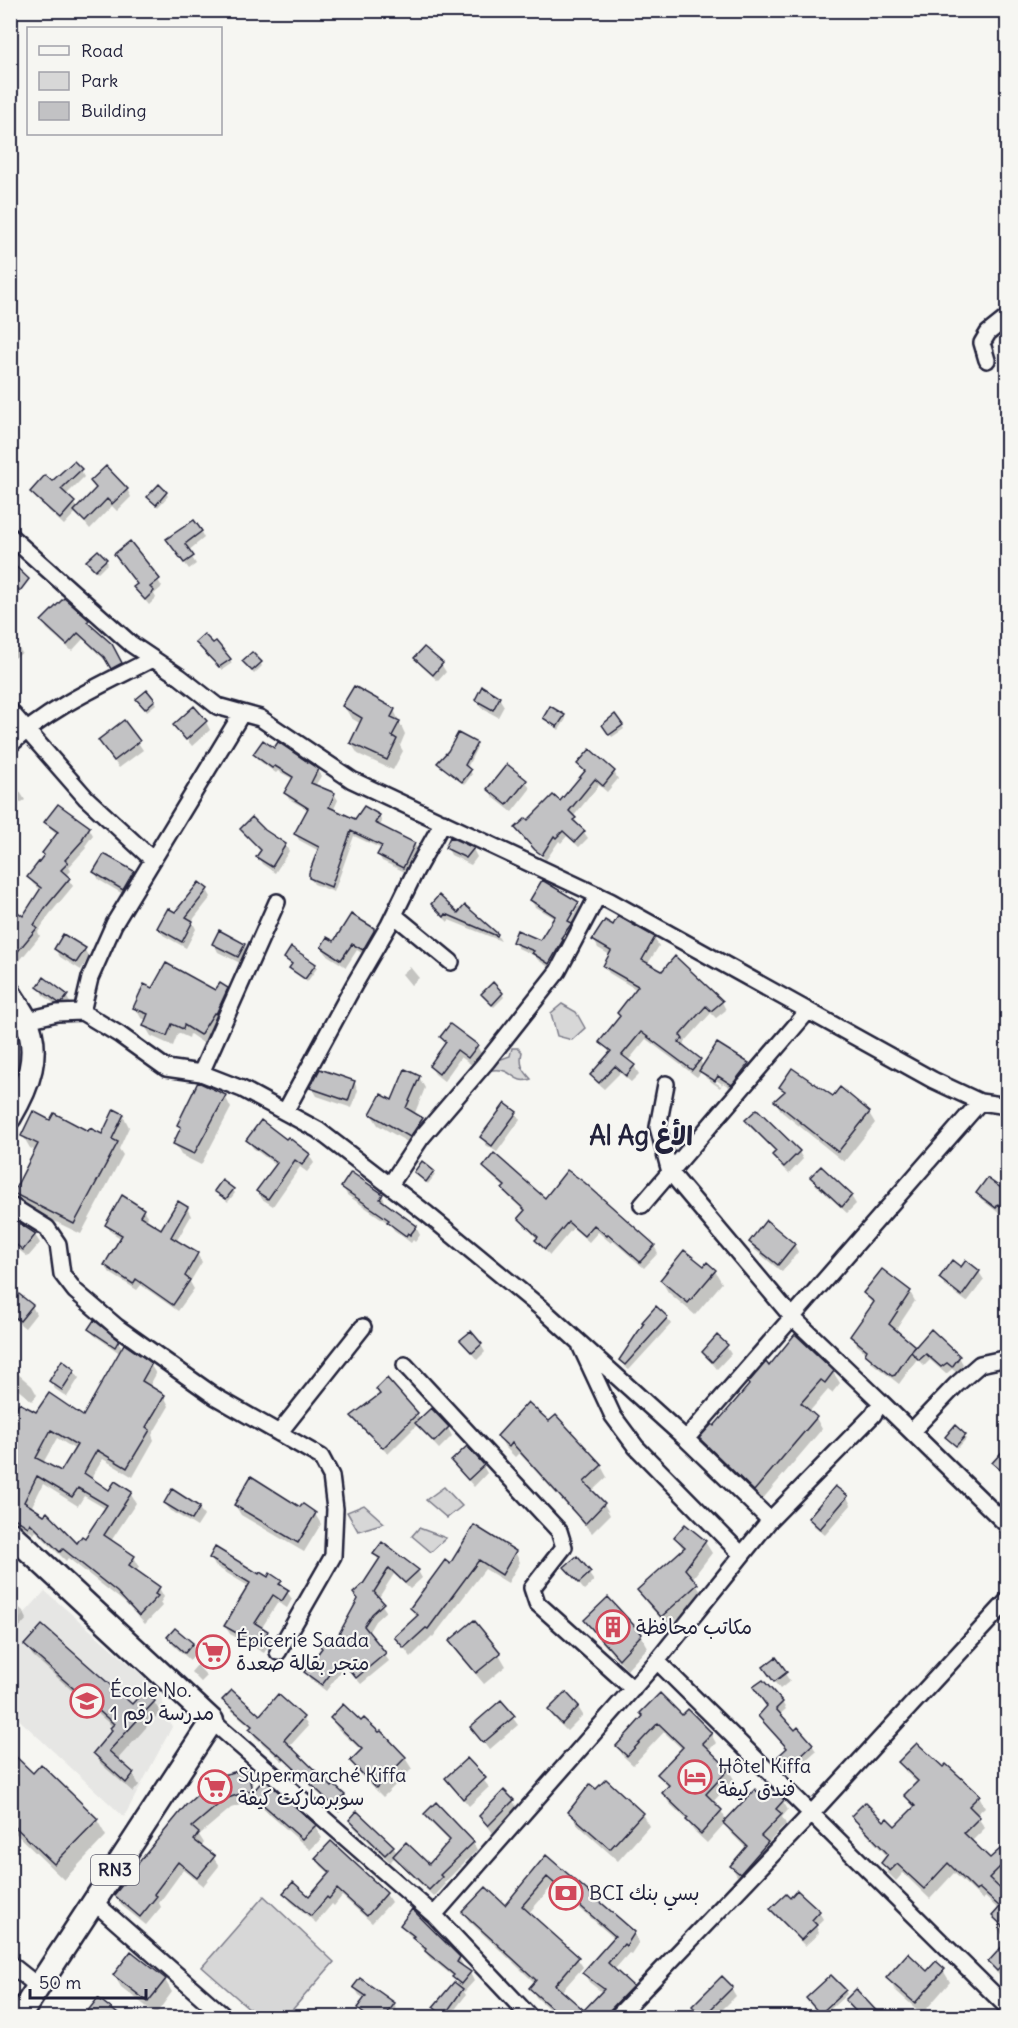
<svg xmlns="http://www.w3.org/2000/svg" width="1018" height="2028" font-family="Delius,'Playpen Sans Arabic',sans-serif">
  <rect width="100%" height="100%" fill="#f6f6f2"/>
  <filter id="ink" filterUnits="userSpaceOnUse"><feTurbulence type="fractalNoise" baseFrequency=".0167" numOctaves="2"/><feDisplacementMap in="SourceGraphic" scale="12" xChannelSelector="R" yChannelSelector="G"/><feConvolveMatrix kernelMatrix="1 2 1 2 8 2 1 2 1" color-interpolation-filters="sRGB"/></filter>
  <g filter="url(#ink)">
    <!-- built -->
    <path fill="#e6e6e4" d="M45,1591L158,1689L172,1727L124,1817L11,1712L10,1629Z"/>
    <!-- green -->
    <path fill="#d7d7d7" stroke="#7c7c89" stroke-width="1.5" d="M562,1004L576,1012L585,1028L572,1040L557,1036L551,1013Z
      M512,1048H518L522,1052C519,1065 523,1070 531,1079C513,1086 514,1067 492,1070L490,1063L510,1056Z
      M444,1487L462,1506L447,1518L426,1500Z
      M364,1505L384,1523L358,1531L347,1512Z
      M419,1528L446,1538L431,1552L412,1536Z
      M264,1896L334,1962L286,2017H259L202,1967Z"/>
    <!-- shadow -->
    <path fill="#0003" fill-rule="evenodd" d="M80,470L84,477L66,495L78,509L96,490L92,482L127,489L131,497L117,511L112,506L90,529L76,512L64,525L36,499L31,492Z
      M166,493L168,496L158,507L149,497Z
      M201,532L204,538L188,551L196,564L189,569L172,546Z
      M106,560L108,563L98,573L90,565Z
      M158,580L162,587L154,594L156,598L149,605L135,588Z
      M43,621H88L93,629L110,645L125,671L117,675L110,665L83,639L72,651L47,629Z
      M10,635L22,653L10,661Z
      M199,646L230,660L232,663L222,670Z
      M416,659L441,664L446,672L438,681L421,666Z
      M260,663L262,666L254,674L246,665Z
      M499,698L504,706L498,717L481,708L477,700Z
      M154,701L156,704L147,711L140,702Z
      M344,706L394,710L405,734L400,746L403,751L393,770L358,754L351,743L361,724L351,718Z
      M564,716L566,719L559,730L544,718Z
      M124,722L143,750L119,768L100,741Z
      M206,722L210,730L192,746L175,725Z
      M622,726L624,729L612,737L606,729Z
      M475,744L477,747L467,768L472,774L465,784L439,763Z
      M590,751L614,772L618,779L607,792L599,785L573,817L588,838L579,847L567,836L561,843L559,841L546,860L521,835L528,823L560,804L585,773L579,764Z
      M255,754L317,770L321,776L315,786L334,794L338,800L333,811L356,821L379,816L382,822L379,827L414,844L418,850L407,873L382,861L379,855L382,849L354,836L334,892L314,884L310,878L319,851L299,840L296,834L308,810L289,799L286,793L293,779L278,771L276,773L258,760Z
      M10,757L17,765L10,772Z
      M10,775L25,800L15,806L10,798Z
      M526,781L530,789L512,812L493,797L489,789Z
      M46,822L89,828L93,835L85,846L86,848L69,867L71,871L66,876L73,886L49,915L38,932L40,936L12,970L10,916L23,918L42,891L33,884L29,877L45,856L58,835L50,829Z
      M242,829L264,831L285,845L289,851L275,873L262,864L258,857L261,852Z
      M447,847L473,849L477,857L471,865L451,855Z
      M95,872L133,873L137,880L128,897L99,880Z
      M542,882L579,905H576L563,927L566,928L579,905L582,910L572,927L575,931L553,970L538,960L535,956L518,948L514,942H541L555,919L535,907L531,900Z
      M207,890L211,897L192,921L196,929L186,948L163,935L159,928Z
      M433,904L497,935L501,941L449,920L448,922L436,910Z
      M618,918L654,938L659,946L647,965L722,1002L726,1010L716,1018L711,1013L684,1043L686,1047L685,1049L700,1060L703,1067L748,1064L752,1072L737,1092L723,1083L720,1088L706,1078L702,1071L697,1077L646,1039L628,1061L634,1066L639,1074L631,1082L620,1073L604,1089L596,1082L592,1075L611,1054L601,1042L621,1017L637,990L609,973L604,966L610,955L598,948L594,940L613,928ZM706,1073L722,1084L721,1086L706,1076Z
      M373,929L378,937L368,957L357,950L346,967L327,955L322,947Z
      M214,944L244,945L248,953L242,964L218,952Z
      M55,949H84L89,957L81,970L60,957Z
      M285,959L315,965L317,968L307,982L293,972L291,968L292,965Z
      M410,967L419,978L411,985L402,974Z
      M39,987L66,996L71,1004L64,1011L43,995Z
      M153,989L215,992L227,989L233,999L206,1045L190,1034L189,1038L178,1033L173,1046L151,1036L145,1026L147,1020L141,1018L135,1007Z
      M502,994L504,997L494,1007L485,998Z
      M441,1038L477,1046L481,1053L472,1065L461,1057L444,1081L435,1074L431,1067L446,1045Z
      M419,1077L425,1088L414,1115L422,1119L428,1130L416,1147L378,1125L371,1114L392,1102Z
      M354,1082L358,1090L352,1108L317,1096L312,1088Z
      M781,1087L833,1098L869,1113L875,1123L844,1162L782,1112L776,1102L785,1093Z
      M225,1096L231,1108L201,1165L181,1155L175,1144L182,1129L179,1125Z
      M516,1113L520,1120L497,1152L486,1145L482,1137Z
      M123,1115L129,1127L119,1149L123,1155L81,1234L21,1205L14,1193L36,1151L30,1148L23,1136L89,1133L102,1136Z
      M747,1120L799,1152L803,1159L789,1174L778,1163L773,1156L777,1152L751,1128Z
      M288,1139L309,1155L314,1163L307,1172L300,1167L273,1206L262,1199L258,1191L277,1166L253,1148L248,1140L287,1141Z
      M485,1167L546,1200L654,1246L658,1253L644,1268L613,1241L611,1243L598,1232L589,1242L573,1228L550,1255L541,1247L537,1240L538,1239L524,1225L520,1218L525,1212L508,1196L505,1188L489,1174Z
      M416,1172H433L435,1175L428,1184Z
      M812,1177L851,1196L856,1204L847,1213L816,1185Z
      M343,1187L382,1195L386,1203L385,1205L416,1227L420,1235L415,1242L413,1240L411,1243L394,1230L391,1225L347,1195Z
      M233,1190L235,1193L228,1202L216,1191Z
      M977,1193L1008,1196V1214L1003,1210L1000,1214L981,1199Z
      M187,1208L191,1216L176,1242L197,1254L202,1262L190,1282L194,1289L178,1311L141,1285L137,1290L110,1273L105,1265L122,1239L111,1232L107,1225L143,1210L148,1217L146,1221L162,1231Z
      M10,1219L35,1235L40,1243L28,1257L10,1243Z
      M751,1242L794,1244L798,1252L782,1272L755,1250Z
      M704,1268L715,1271L722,1283L695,1315L668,1292L661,1280Z
      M962,1269L979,1272L984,1280L967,1302L945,1286L941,1279Z
      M10,1288L32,1306L36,1314L25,1328L10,1316Z
      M910,1292L915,1301L895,1331L915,1350L959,1357L963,1364L957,1373L952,1369L946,1374L930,1360L924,1366L917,1359L899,1384L872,1363L866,1353L857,1345L852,1336L873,1305L865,1294Z
      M667,1318L671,1324L629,1370L625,1367L621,1360Z
      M90,1329L118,1341L123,1350L150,1364L156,1374L149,1387L164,1396L169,1406L152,1435L154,1440L133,1477L103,1459L90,1480L110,1492L130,1493L136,1503L111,1541L134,1557L139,1566L136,1572L159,1588L164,1597L160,1603L162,1606L145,1624L124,1602L68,1558L66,1561L36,1531L34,1534L10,1518V1412L15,1415L37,1414L83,1418L121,1354L94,1335ZM57,1438L76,1450L61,1473L43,1463ZM43,1484L78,1506L84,1496L106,1509L85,1541L77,1545L31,1508Z
      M795,1336L833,1372L840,1383L832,1393L828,1390L809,1412L816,1418L822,1429L761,1501L708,1450L701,1439L714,1428L769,1368Z
      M462,1341L481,1345L485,1352L477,1360Z
      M726,1346L731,1354L717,1369L703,1352Z
      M10,1367L32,1386L37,1395L32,1401L12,1385L10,1387Z
      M74,1371L79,1378L67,1397L55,1389L50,1381Z
      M417,1414L421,1420L448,1428L452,1436L439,1449L422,1431L418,1424L388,1454L357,1423L353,1416Z
      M499,1436L601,1466L607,1477L591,1492L604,1504L610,1515L592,1533L519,1453L515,1457L505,1447Z
      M964,1436L966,1439L958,1448L949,1440Z
      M1008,1448V1479L999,1472L994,1463Z
      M453,1462L483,1466L487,1473L474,1487Z
      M172,1491L199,1508L204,1516L197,1527L170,1510L165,1503Z
      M847,1497L851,1505L825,1535L814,1526L810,1518Z
      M235,1505L301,1509L315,1514L321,1524L304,1552L241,1515Z
      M474,1528L515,1552L520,1562L508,1583L485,1569L433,1637L432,1636L411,1657L396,1637L417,1618L411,1608L451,1566Z
      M675,1537L705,1542L712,1553L692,1579L704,1596L668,1627L645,1601L639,1590L684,1550Z
      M382,1544L418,1571L422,1578L410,1589L394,1574L378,1599L386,1611L375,1621L368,1633L389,1661L361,1684L345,1666L326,1691L310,1679L306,1672L335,1643L359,1601L364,1585L379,1561L375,1554Z
      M211,1558L280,1582L292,1599L287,1608L278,1602L261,1629L267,1632L272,1640L264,1653L230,1634L225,1626L250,1587L215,1566Z
      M577,1558L594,1581L584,1590L566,1567Z
      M10,1600L23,1611L27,1619L18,1629L10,1622Z
      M586,1620L641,1635L648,1647L627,1670L593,1632Z
      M168,1637L192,1644L196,1652L190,1660L173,1645Z
      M451,1641L499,1654L506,1666L484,1684L458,1653Z
      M26,1645L132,1706L154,1702L160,1712L117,1760L133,1774L139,1785L133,1792L101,1764L94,1753L113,1731V1727L33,1656Z
      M775,1659L790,1681L780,1689L769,1675Z
      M197,1665L207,1676L201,1682L191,1672Z
      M566,1695L578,1707L583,1715L567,1731L554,1718L550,1711Z
      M224,1700L260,1718H303L308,1726L289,1747L332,1789L344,1796L348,1804L339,1813L284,1760L282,1761L255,1737L252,1728L229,1708Z
      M501,1702L518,1725L489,1750L472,1727Z
      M782,1702L786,1709L779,1715L795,1732L812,1745L816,1751L789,1775L777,1759L788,1749L760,1717L768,1707Z
      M644,1717H682L711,1734L716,1743L708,1751L728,1770L734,1779L712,1803L721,1811L727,1821L762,1799L783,1801L788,1810L782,1817L786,1824L767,1844L772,1852L746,1882L737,1876L732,1867L747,1849L730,1832L725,1823L707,1843L693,1830L687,1820L669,1803L664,1794L669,1788L658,1774L682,1749L664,1732L633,1765L623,1756L618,1746Z
      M331,1718L361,1723L379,1734L381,1733L405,1758L412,1769L383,1797L358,1772L352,1761L362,1751L338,1729Z
      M10,1754L33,1775L97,1820L106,1836L64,1880L10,1828Z
      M467,1760L489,1787L469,1806L447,1779Z
      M900,1762L943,1770L946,1766L979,1796L985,1807L976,1815L985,1828L971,1842L990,1860L1008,1844V1875L996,1887L1008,1898V1942L998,1929L1000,1926L994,1916L999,1910L985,1897L983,1900L954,1873L930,1899L903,1873L896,1881L888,1873L882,1863L888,1857L859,1826L853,1816L883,1823L895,1828L914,1808L906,1796L918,1784L906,1772Z
      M247,1771L252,1780L254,1792L315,1826L322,1838L310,1850L260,1806L256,1800L231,1808L199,1835L204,1843L201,1847L213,1857L219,1866L203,1886L183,1870L159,1903L161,1907L146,1925L121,1905L116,1896Z
      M597,1792L642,1814L649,1826L618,1861L577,1824L570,1812Z
      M513,1801L518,1809L493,1833L480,1816Z
      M426,1814L473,1842L477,1850L444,1883L445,1885L434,1897L399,1863L395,1857L390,1862L355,1828L351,1821L393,1847L397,1853L429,1866L450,1842L430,1822Z
      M331,1843L386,1894L391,1902L372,1923L342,1896L334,1906L332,1904L316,1923L290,1901L285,1893L310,1899L330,1874L321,1866L317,1859Z
      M546,1857L634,1933L639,1942L631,1954L629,1953L614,1970L632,1987L637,1996L616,2018H559L536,1997L531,1988L535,1983L469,1921L464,1912L505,1907ZM553,1885L615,1939L584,1973L589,1982L603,1993L584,2012L561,1992L583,1967L577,1958L528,1914Z
      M772,1909L819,1912L823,1919L816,1926L819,1933L805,1946L776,1916Z
      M402,1925L459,1958L463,1965L461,1967L470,1973L474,1981L464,1992L466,1995L453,2012L461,2018H446L437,2010L460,1989L454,1977L430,1958L416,1940L406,1932Z
      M1008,1943V1976L1004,1980L996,1972L990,1962Z
      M943,1970L950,1982L922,2014L895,1990L888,1978Z
      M114,1975L165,1980L172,1992L156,2014L121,1987Z
      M355,1988L393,2004L398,2011L394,2018H365L359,2008L365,2000L359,1995Z
      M731,1988L736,1996L714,2018H702L699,2014L694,2006Z
      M845,1991L847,1994L823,2016L810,2002Z"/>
    <!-- building -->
    <path fill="#c2c2c4" stroke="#22223b" stroke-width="1.5" fill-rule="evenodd" d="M74,461L82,469L61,489L75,502L60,519L30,492L45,475L52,481Z
      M106,466L128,489L112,504L107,499L85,522L74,511L96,488L90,481Z
      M159,484L167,492L156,505L147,497Z
      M194,520L202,531L185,544L194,556L184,563L166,539Z
      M130,541L160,579L150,587L154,591L145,600L133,587L137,584L114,554Z
      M98,550L107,559L95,570L86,561Z
      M10,561L29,579L20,591L10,582Z
      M64,598L89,620L87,622L112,644L122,663L111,669L104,657L78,633L67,645L41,621Z
      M204,634L213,643L216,641L231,659L219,667L195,642Z
      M424,647L443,663L433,675L414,658Z
      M252,652L262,662L252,671L242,661Z
      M354,686L395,709L391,717L400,721L392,736L397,739L387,760L350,743L362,718L342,706Z
      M482,686L500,697L493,710L475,700Z
      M147,690L155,700L145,709L136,699Z
      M194,706L207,721L186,740L173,725Z
      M550,706L565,715L557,727L543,718Z
      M615,714L623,725L609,735L602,725Z
      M124,720L140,741L114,761L98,740Z
      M458,733L477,743L465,765L471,770L462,782L437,763L448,751Z
      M263,740L274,748L278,742L318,769L311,783L335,793L329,807L355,819L364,806L380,815L375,823L415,843L403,868L377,855L382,846L351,831L331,887L309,878V873L319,847L294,834L308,808L284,793L293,777L275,766L272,768L253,754Z
      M590,749L615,771L603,786L595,779L569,811L576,818L573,820L585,831L575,842L563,831L556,838L554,836L542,855L535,850L515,828L526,818L528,820L553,795L560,801L585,771L577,764Z
      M507,764L527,780L507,805L487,789Z
      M58,804L90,827L82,839L83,840L65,860L68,863L61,870L70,878L45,908L34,925L37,928L10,961V906L23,916L41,888L27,877L44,855L42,853L58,832L44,822Z
      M252,817L265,830L286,844L272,867L256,857L261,850L240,829Z
      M450,837L474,848L466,858L445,848Z
      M104,854L134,871L123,890L93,872Z
      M542,880L579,902L568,921L572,923L561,938L563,940L549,964L532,953L534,951L512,942L517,930L540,940L555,916L530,900Z
      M199,882L208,889L186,917L193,921L182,942L157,928L168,908L175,912Z
      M439,895L458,913L465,905L498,934L497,936L446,914L444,917L431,904Z
      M351,914L374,928V931L363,950L352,944L341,960L321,947L327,937L334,941Z
      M618,916L655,937L642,960L662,971L675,956L723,1001L711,1011L706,1006L680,1035L683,1039L679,1042L701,1059L692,1070L641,1032L622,1055L635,1065L626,1076L615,1066L599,1083L590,1075L611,1051L599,1042L620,1016L617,1013L638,986L603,966L611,951L592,940L605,920L613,925Z
      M219,930L245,944L238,957L212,944Z
      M63,934L86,948L76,963L54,949Z
      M291,947L316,964L305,979L289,968L292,964L284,958Z
      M166,963L215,990L220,983L228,988L216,1014L214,1013L200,1035L184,1025L183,1029L172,1024L167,1036L143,1026L148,1014L133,1008L144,984L152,988Z
      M44,977L68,995L62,1003H59L37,987Z
      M493,982L503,993L492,1005L481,994Z
      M450,1024L478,1045L468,1058L457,1050L439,1074L429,1066L446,1042L440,1037Z
      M717,1043L749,1063L732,1085L718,1076L715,1081L699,1071Z
      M792,1068L833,1096L840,1087L870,1112L838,1152L774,1101L785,1091L779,1087Z
      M320,1069L355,1081L348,1101L310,1088Z
      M405,1069L420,1076L406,1108L423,1118L410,1137L370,1114L381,1094L392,1100Z
      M198,1082L226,1095L194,1154L173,1144L181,1127L177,1125Z
      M505,1103L517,1112L492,1146L480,1137Z
      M114,1109L124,1114L112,1139L118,1142L74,1224L13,1193L38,1144L21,1136L33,1111L50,1120L54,1113L88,1131L90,1128L102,1134Z
      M757,1109L800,1151L784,1167L772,1155L776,1151L745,1120Z
      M261,1120L286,1139L288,1137L310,1154L302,1165L295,1160L268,1199L256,1191L277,1163L246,1140Z
      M494,1153L545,1198L567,1170L584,1182L655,1245L640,1262L608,1234L607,1236L594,1225L584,1236L568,1222L545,1249L535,1240L538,1237L518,1218L525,1210L502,1189L505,1186L483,1167Z
      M422,1161L434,1171L426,1182L414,1172Z
      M821,1166L852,1195L842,1207L810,1177Z
      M351,1172L383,1194L380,1199L417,1226L410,1235L408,1233L406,1236L387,1222L389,1220L341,1187Z
      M987,1178L1008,1193V1211L998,1204L996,1208L976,1193Z
      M222,1180L234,1189L226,1199L214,1191Z
      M122,1195L144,1209L140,1216L161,1229L178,1201L188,1207L171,1237L198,1253L185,1276L190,1280L173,1305L136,1279L133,1284L104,1265L122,1235L105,1225Z
      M10,1217L36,1234L23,1250L10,1240Z
      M766,1220L795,1244L778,1265L749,1242Z
      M684,1250L704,1266L707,1262L716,1270L688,1303L660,1280Z
      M952,1260L961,1267L966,1260L980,1271L962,1296L939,1278Z
      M882,1269L911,1291L889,1324L915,1346L895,1375L892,1376L865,1354L867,1350L850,1336L874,1302L863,1293Z
      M10,1287L33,1305L20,1321L10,1313Z
      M656,1306L668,1317L625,1365L619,1360L644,1323L642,1322Z
      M94,1320L119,1340L115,1347L88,1329Z
      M931,1329L960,1356L952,1367L947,1363L941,1367L926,1354L919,1360L911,1352Z
      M471,1331L482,1344L472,1353L460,1340Z
      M795,1334L834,1371L825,1383L821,1380L801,1403L817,1417L754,1491L699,1438L712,1424L714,1426L749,1385L748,1383L766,1362L769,1366Z
      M717,1335L728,1345L712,1362L702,1352Z
      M124,1344L152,1363L142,1381L165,1395L146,1427L150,1430L127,1468L97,1450L84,1473L109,1490L115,1481L132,1492L104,1535L135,1556L129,1565L160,1587L155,1594L158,1596L139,1616L117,1592L63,1549L60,1552L30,1523L28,1527L10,1515V1422L19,1403L36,1412L49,1393L83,1416ZM51,1430L77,1445L61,1471L36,1458ZM37,1476L72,1497L78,1488L107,1505L85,1538L82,1536L77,1543L47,1512L44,1515L24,1502Z
      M62,1360L75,1370L62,1390L49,1381Z
      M387,1378L418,1413L383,1448L351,1416L380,1394L376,1389Z
      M528,1402L549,1421L556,1415L602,1465L584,1482L605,1503L585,1524L512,1443L509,1447L497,1436Z
      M431,1408L449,1427L434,1442L415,1423Z
      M955,1425L966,1435L956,1446L945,1437Z
      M1008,1445V1476L992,1463Z
      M467,1446L484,1465L468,1480L451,1461Z
      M251,1476L300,1507L303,1504L316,1513L298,1543L234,1505Z
      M835,1486L848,1496L820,1529L808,1518Z
      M172,1489L200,1507L192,1520L164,1503Z
      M685,1524L706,1541L685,1569L698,1584L661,1617L637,1590L685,1547L674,1537Z
      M474,1525L516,1551L502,1575L479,1560L428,1629L426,1628L404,1648L394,1637L418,1615L410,1608L445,1560L450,1564Z
      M382,1542L419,1570L405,1583L389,1568L374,1592L384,1603L372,1614L364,1626L386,1653L356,1678L341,1660L322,1685L304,1672L322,1648L319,1645L326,1635L335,1641L358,1599L353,1593L363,1584L380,1558L373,1554Z
      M215,1547L259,1574L260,1572L268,1577L270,1573L282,1581L279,1584L289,1590L282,1601L273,1595L255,1623L268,1631L260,1646L224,1626L250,1583L209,1558Z
      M577,1556L591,1572L579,1583L564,1567Z
      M608,1597L642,1634L619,1659L584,1620Z
      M474,1620L501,1653L476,1673L449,1641Z
      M42,1625L132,1704L144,1691L155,1701L109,1751L134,1773L126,1783L93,1753L112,1730L110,1728L114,1724L24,1645Z
      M175,1628L193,1643L185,1653L167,1637Z
      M776,1657L787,1672L774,1682L763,1667Z
      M763,1680L783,1702L776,1709L795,1730L798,1727L813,1744L785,1770L775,1759L787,1748L758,1716L767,1706L753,1687Z
      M232,1690L260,1715L278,1694L304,1717L284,1740L332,1787L334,1785L345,1795L334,1806L278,1753L277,1754L249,1729L252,1726L222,1700Z
      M566,1692L579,1706L562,1724L548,1710Z
      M660,1693L682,1715L688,1709L712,1733L702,1743L729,1769L706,1794L722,1810L701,1834L686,1820L688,1818L662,1793L669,1785L657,1774L683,1747L658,1723L627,1756L616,1746L643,1716L640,1713Z
      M501,1700L515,1716L483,1743L470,1727Z
      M343,1704L361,1721L364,1718L379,1732L381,1731L406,1757L376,1788L350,1761L362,1749L330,1718Z
      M917,1743L943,1767L946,1764L980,1795L969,1806L980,1817L964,1833L990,1858L1008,1842V1859L989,1878L1008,1896V1931L992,1916L1000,1907L979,1888L976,1891L948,1863L924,1889L897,1864L890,1871L881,1863L888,1854L851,1816L865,1802L884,1821L887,1818L895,1826L915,1806L904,1795L918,1781L898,1762Z
      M10,1751L33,1773L41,1764L98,1819L54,1864L10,1822Z
      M467,1758L486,1778L463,1799L445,1778Z
      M247,1769L252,1790L225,1799L192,1827L199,1833L194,1840L215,1856L197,1878L178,1862L154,1894L157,1896L140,1917L114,1895L132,1873L131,1872L186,1805L218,1776Z
      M264,1779L316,1825L302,1839L251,1794Z
      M606,1779L643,1813L610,1849L568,1812L590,1784L596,1789Z
      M771,1787L784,1800L776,1809L782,1814L761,1836L768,1842L740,1874L730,1866L747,1846L723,1823L755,1789L762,1797Z
      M504,1790L514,1800L488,1826L479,1816Z
      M436,1802L474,1842L440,1875L442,1877L429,1890L393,1856L406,1842L429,1864L450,1840L424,1814Z
      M357,1811L394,1846L385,1855L349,1820Z
      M331,1841L387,1893L367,1916L337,1889L329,1899L327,1897L311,1916L283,1893L293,1882L309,1896L330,1872L315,1858Z
      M546,1855L635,1932L626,1946L624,1944L608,1963L633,1986L609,2011L606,2018H563L529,1988L536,1980L462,1912L486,1887L505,1905ZM547,1877L615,1936L582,1973L604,1989L584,2010L555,1985L579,1957L522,1906Z
      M797,1890L820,1911L812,1920L817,1925L801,1940L770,1909L786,1894L790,1898Z
      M412,1909L460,1957L457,1962L471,1972L461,1984L452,1977L454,1975L425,1951L426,1949L412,1937L414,1936L400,1925Z
      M1008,1940V1960L997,1971L988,1962Z
      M131,1951L166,1979L148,2002L113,1975Z
      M908,1953L927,1971L936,1961L945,1969L915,2003L886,1978Z
      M831,1975L846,1990L820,2014L806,1998Z
      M722,1976L733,1987L703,2017L692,2006Z
      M360,1978L395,2003L384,2018H369L357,2008L366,1996L353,1987Z
      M454,1982L463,1989L444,2016L433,2007Z
      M856,1989L883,2018H862L845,2000Z
      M98,1998L123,2018H82Z"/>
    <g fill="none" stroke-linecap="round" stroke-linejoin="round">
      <defs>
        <path id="minor" d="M987,360L982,343L988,333L1008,317
          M10,536L131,644L180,677L217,706L260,718L352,780L610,901L933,1080L980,1102L1008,1106
          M10,711L86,798L153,860
          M10,745C50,707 104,684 152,659
          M394,915L451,962
          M82,1012L90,978L114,924L242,713
          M10,1024L57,1013L82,1012L120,1035L166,1068L201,1073L242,1089L318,1130L427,1214L541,1308L686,1439L770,1520
          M201,1073L277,902
          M666,1084L658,1127L670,1172L792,1317L881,1402
          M285,1112L354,985L389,925L416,870L443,822
          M390,1185L421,1138L487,1061L558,971L598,895
          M10,1205L47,1228L58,1244L62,1274L75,1291L117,1327L216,1397L321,1457L331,1476L335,1509L333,1556L278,1652
          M642,1205L808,1011
          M581,1347L613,1416L636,1447L742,1555
          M405,1365L559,1531L564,1547L532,1588L537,1603L633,1689
          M912,1431L956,1385L980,1364L1008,1358
          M279,1433L363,1327
          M686,1439L980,1102
          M657,1661L1008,2008
          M212,1721L434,1915L531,2018
          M94,1902L226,2018
          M434,1915L657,1661L770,1520L873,1415L881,1402L1008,1526
          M10,1964L39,1987
          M616,2018L811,1814L1008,1600"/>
        <path id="highway" d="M10,994C15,1002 21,1010 25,1018C42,1052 28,1087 10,1117
          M10,1533L212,1721L18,2018"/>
      </defs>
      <!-- minor casing -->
      <use href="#minor" stroke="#22223b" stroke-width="20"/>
      <!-- highway casing -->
      <use href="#highway" stroke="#22223b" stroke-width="27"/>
      <!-- minor -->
      <use href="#minor" stroke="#f6f6f2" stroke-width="15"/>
      <!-- highway -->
      <use href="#highway" stroke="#f6f6f2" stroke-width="22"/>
    </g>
  </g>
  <!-- icons -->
  <defs>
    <symbol id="building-ring" viewBox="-11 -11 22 22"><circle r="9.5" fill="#f6f6f2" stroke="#d1495b" stroke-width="1.5"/><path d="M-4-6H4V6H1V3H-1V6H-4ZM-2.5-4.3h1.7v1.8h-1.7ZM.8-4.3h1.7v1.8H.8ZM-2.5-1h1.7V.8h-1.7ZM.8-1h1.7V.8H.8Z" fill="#d1495b"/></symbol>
    <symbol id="supermarket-ring" viewBox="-11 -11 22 22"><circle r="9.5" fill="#f6f6f2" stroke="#d1495b" stroke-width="1.5"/><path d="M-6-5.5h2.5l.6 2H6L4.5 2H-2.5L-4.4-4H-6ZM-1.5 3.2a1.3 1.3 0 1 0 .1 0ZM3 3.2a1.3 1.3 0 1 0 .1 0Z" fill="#d1495b"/></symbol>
    <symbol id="school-ring" viewBox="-11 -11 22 22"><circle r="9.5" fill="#f6f6f2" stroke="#d1495b" stroke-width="1.5"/><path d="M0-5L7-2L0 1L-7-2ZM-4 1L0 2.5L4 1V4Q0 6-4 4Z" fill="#d1495b"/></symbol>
    <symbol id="hotel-ring" viewBox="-11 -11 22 22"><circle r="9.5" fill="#f6f6f2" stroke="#d1495b" stroke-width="1.5"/><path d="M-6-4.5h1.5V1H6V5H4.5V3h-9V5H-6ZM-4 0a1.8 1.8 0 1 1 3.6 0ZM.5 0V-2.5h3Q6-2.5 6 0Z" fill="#d1495b"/></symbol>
    <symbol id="bank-ring" viewBox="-11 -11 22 22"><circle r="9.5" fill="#f6f6f2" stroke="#d1495b" stroke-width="1.5"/><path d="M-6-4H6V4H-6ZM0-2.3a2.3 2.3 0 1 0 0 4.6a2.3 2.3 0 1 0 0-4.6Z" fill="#d1495b"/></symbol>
  </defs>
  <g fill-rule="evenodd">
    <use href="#building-ring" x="594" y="1608" width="38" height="38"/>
    <use href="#supermarket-ring" x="194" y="1633" width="38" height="38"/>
    <use href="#school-ring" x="68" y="1682" width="38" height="38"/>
    <use href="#hotel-ring" x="676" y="1758" width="38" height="38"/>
    <use href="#supermarket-ring" x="196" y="1768" width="38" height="38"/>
    <use href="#bank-ring" x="547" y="1874" width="38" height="38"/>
  </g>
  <g text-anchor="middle" stroke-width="4.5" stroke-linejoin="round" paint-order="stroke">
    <!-- shield labels -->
    <rect fill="#f6f6f2" stroke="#626272" stroke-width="1.5" x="91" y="1855" width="48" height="30" rx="4.5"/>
    <g font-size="18" font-weight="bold" fill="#22223b">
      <text x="115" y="1876">RN3</text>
    </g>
    <!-- poi labels -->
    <g font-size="20" fill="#22223b" stroke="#f6f6f2" text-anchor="start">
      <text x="636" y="1634">مكاتب محافظة</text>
      <text x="236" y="1647">Épicerie Saada<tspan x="236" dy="23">متجر بقالة صعدة</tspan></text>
      <text x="110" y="1697">École No.<tspan x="110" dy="23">1 مدرسة رقم</tspan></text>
      <text x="718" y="1773">Hôtel Kiffa<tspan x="718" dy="23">فندق كيفة</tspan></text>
      <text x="238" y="1782">Supermarché Kiffa<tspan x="238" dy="23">سوبرماركت كيفة</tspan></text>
      <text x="589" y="1900">BCI بسي بنك</text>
    </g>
    <!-- district labels -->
    <g font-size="26" font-weight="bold" fill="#22223b" stroke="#f6f6f2">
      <text x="641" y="1145">Al Ag الأغ</text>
    </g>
  </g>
  <!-- margin -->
  <rect width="1018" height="2028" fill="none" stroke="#f6f6f2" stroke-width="36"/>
  <rect x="18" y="18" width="982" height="1992" fill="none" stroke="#22223b" stroke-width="2" filter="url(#ink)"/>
  <!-- legend -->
  <rect x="27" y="27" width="195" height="108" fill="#f6f6f2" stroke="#a1a1a9" stroke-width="1.5"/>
  <rect x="39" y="46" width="30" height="9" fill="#f6f6f2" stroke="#a1a1a9" stroke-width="1.5"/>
  <text x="81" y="57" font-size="18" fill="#22223b">Road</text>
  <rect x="39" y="72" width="30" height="18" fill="#d7d7d7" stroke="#a1a1a9" stroke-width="1.5"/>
  <text x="81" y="87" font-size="18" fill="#22223b">Park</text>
  <rect x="39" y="102" width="30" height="18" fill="#c2c2c4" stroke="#a1a1a9" stroke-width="1.5"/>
  <text x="81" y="117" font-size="18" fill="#22223b">Building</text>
  <!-- scale -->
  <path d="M30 1989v9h116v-9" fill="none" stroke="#22223b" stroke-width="3"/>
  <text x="39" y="1989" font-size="18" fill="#22223b" stroke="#f6f6f2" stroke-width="4.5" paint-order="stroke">50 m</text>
</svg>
